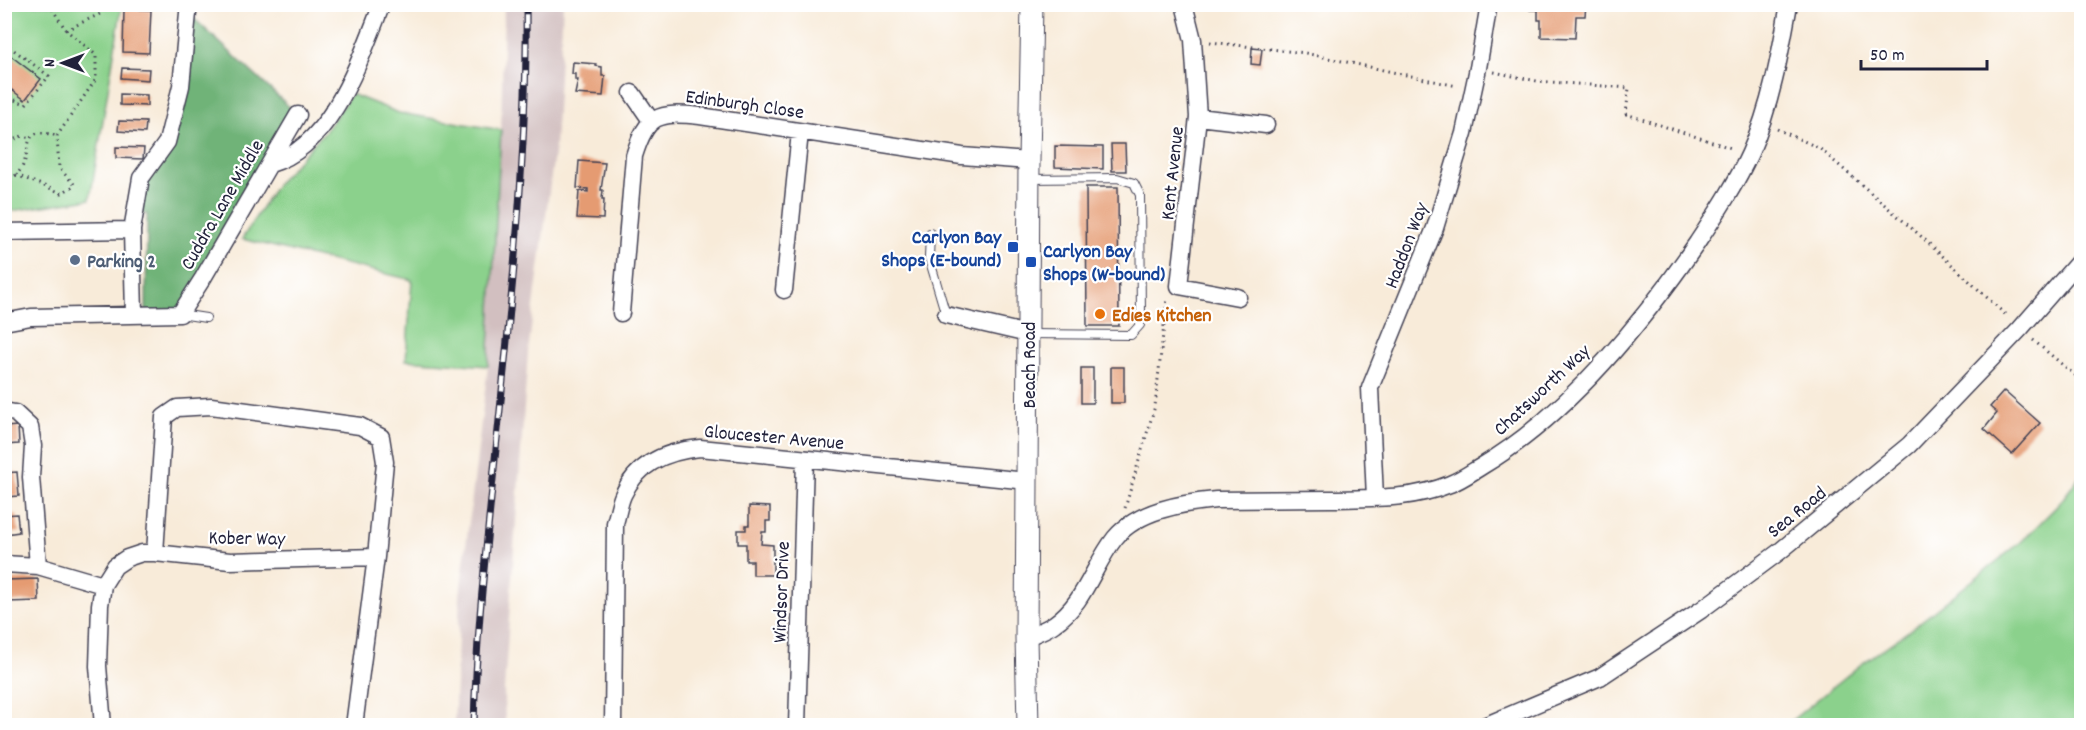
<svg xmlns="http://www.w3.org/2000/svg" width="2086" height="730" font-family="Dekko,sans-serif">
  <rect width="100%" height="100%" fill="#fff"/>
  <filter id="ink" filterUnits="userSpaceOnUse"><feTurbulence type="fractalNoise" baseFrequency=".0167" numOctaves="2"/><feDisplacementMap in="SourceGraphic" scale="12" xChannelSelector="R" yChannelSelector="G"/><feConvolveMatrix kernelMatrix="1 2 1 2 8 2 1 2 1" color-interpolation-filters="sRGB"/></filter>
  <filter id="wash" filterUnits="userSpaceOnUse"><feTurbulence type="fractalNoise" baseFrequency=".008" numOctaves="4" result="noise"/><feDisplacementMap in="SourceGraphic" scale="24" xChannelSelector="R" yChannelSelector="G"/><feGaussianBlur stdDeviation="1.35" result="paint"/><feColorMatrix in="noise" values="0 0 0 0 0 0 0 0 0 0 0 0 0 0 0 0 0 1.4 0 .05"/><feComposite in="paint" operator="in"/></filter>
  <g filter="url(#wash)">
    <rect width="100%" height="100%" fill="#f8ebd9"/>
    <!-- industrial -->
    <path fill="#d2bfc0" d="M504,5H563L555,146L528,352L504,690L505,725L454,726L460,595L488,366L501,130Z"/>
    <!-- green -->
    <path fill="#8bd18c" stroke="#567a64" stroke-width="1.5" d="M4,5H122L90,199L5,212Z
      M351,94L399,113L501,130L488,366L406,360L412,280L242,239L276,185L328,128Z
      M2081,475V725H1786L1860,665L1910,630L2021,542L2058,505Z"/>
    <!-- forest -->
    <path fill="#70b378" stroke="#496a5a" stroke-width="1.5" d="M188,13L298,115L180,314L146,315L147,214L136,213L141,178L167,142Z"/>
    <g id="blocks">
      <!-- building -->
      <path fill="#e59b72" d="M1530,4H1586L1585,16H1576L1575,38L1541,37V20H1538V10H1530Z
        M124,9L151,10L149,53L123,52Z
        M1252,48L1262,49L1260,65L1251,64Z
        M11,56L41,79L25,100L4,84V64Z
        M573,62L596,64V66L602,67V76H605L603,96L575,94L578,80H575V74H572Z
        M122,68L149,69L148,80L121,78Z
        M120,94L147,95V106L120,105Z
        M119,121L146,122L145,133L118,131Z
        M1111,144H1125L1126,171H1112Z
        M1055,146L1103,147V169L1055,167Z
        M116,147L144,148L143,159L116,158Z
        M579,161L605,163L601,190H603L602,199H604L603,219L577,218L579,191L588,192V189L577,188Z
        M1086,187H1118L1119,326H1087Z
        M1111,367H1124V403H1111Z
        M1081,368H1093V403H1081Z
        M2004,391L2040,423L2012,454L1984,429L1997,413L1990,407Z
        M18,426L19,444L4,445V427Z
        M17,472L19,496L4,497V473Z
        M749,506L770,507V521H766V532H762L761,544L773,545V575H753V561H746V544H738V530H746V525H749Z
        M17,514L19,532L6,534L4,515Z
        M38,579L39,601L7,602L6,580Z"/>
    </g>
  </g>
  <g filter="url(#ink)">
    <use href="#blocks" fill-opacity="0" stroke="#424053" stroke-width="1.5"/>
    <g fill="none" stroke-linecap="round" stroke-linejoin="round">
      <defs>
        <path id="service" d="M930,233L929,258L946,315
          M180,314L206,318
          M1028,334L1131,335L1140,325L1141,316L1140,195L1134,183L1117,178L1030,179"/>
        <path id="minor" d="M1184,4L1193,40L1198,117L1179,286L1238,297
          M632,93L652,122
          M1198,117L1266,125
          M270,164C332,147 360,59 382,4
          M132,230L134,315
          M4,232L132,230L141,178L167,142L181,86L188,13
          M784,290L800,132
          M621,313L634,156C647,114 658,112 700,116L962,156L1029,161
          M946,315L1028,334
          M4,322L31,317L180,314L203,278L298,115
          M4,411L15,413L30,427L33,446L31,477L38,566
          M1375,498L1370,388L1435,228L1464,133L1478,68L1489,4
          M155,553L164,417L177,408L211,406L360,426L381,437L385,462L376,557
          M4,564L38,566L103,585
          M1026,638C1035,633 1046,630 1054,624C1085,603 1093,566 1115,538C1138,510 1183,503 1216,500C1254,500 1292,499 1330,499C1370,498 1412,500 1450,484C1461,480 1472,472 1482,466C1566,416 1642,323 1697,243C1716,214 1736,184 1750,153C1771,106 1780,55 1789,4
          M103,726L98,666L100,605L103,585L115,566L127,558L142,553H155L230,561L376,557L354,726
          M613,726L615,523C618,514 619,504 623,495C637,463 667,451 700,448L1027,481
          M797,726L805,460
          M1484,726L1600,677L1701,610L1779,552L1909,445L2020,329L2082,258"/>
        <path id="tertiary" d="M1028,726L1026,638L1029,161L1032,4"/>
      </defs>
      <!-- service casing -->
      <use href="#service" stroke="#424053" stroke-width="10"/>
      <!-- minor casing -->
      <use href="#minor" stroke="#424053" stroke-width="19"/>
      <!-- tertiary casing -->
      <use href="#tertiary" stroke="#424053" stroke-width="23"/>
      <!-- path -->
      <path stroke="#424053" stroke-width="3" stroke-dasharray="1.5 4.5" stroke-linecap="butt" d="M49,4L66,30L96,55V79L57,136
        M66,30L102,13V4
        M1210,42L1305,53L1457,86
        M4,46L7,45L49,76L26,104L12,99L4,109
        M1494,72L1537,81L1629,88L1626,114L1734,149
        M4,93L12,99
        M1777,129L1819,148L1923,238L2008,317
        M4,144L22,136L31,138
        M16,175L62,193L75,185L59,168L57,136
        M4,181C9,179 14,177 17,174C36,155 16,123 57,136
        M2033,340L2082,381
        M1125,508L1155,406L1167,298"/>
      <!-- service -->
      <use href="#service" stroke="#fff" stroke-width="8"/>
      <!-- minor -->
      <use href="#minor" stroke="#fff" stroke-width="16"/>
      <!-- tertiary -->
      <use href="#tertiary" stroke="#fff" stroke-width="21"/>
      <defs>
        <path id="rail" d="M474,726C476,633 487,541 496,449C511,303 528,151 526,4"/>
      </defs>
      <!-- rail casing -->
      <use href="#rail" stroke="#22223b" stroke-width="7"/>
      <!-- rail -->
      <use href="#rail" stroke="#fff" stroke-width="4.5" stroke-dasharray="14" stroke-linecap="butt"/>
    </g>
  </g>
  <!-- markers -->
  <g fill="#1a4fb4" stroke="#fff" stroke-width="2">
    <rect x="1007" y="241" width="12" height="12" rx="3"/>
    <rect x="1025" y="256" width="12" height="12" rx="3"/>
  </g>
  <circle fill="#5c6f8a" stroke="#fff" stroke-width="2" cx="75" cy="260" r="6"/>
  <circle fill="#e8710a" stroke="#fff" stroke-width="2" cx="1100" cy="314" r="6"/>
  <g text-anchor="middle" stroke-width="4.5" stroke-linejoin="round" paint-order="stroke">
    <!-- street labels -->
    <g font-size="20" fill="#22223b" stroke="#fff">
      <text transform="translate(745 103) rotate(8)" y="7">Edinburgh Close</text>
      <text transform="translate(1171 173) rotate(-84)" y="7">Kent Avenue</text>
      <text transform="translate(221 204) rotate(-60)" y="7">Cuddra Lane Middle</text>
      <text transform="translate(1405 245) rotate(-69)" y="7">Haddon Way</text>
      <text transform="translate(1028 365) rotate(-90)" y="7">Beach Road</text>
      <text transform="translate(1541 389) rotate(-43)" y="7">Chatsworth Way</text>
      <text transform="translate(774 436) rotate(5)" y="7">Gloucester Avenue</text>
      <text transform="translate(1796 511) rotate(-39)" y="7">Sea Road</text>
      <text transform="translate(247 537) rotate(1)" y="7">Kober Way</text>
      <text transform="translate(780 592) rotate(-88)" y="7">Windsor Drive</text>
    </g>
    <!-- transit labels -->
    <g font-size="20" font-weight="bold" fill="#164399" stroke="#fff" text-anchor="end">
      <text x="1001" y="243">Carlyon Bay<tspan x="1001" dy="23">Shops (E-bound)</tspan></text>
      <text x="1043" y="257" text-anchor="start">Carlyon Bay<tspan x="1043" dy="23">Shops (W-bound)</tspan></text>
    </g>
    <!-- service labels -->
    <g font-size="20" font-weight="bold" fill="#4e5e75" stroke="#fff" text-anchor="start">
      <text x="87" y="267">Parking 2</text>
    </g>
    <!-- food labels -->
    <g font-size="20" font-weight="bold" fill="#c56008" stroke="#fff" text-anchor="start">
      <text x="1112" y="321">Edies Kitchen</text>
    </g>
  </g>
  <!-- margin -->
  <rect width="2086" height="730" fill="none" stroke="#fff" stroke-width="24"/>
  <!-- north arrow -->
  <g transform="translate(63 63) rotate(270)" stroke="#ffffff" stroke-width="4.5" paint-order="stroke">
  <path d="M0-4.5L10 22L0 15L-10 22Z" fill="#22223b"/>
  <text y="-9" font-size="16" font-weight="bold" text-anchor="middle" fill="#22223b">N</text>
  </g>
  <!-- scale -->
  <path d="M1861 60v9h126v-9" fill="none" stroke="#22223b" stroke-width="3"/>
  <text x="1870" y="60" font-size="18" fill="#22223b" stroke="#ffffff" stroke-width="4.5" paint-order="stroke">50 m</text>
</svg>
